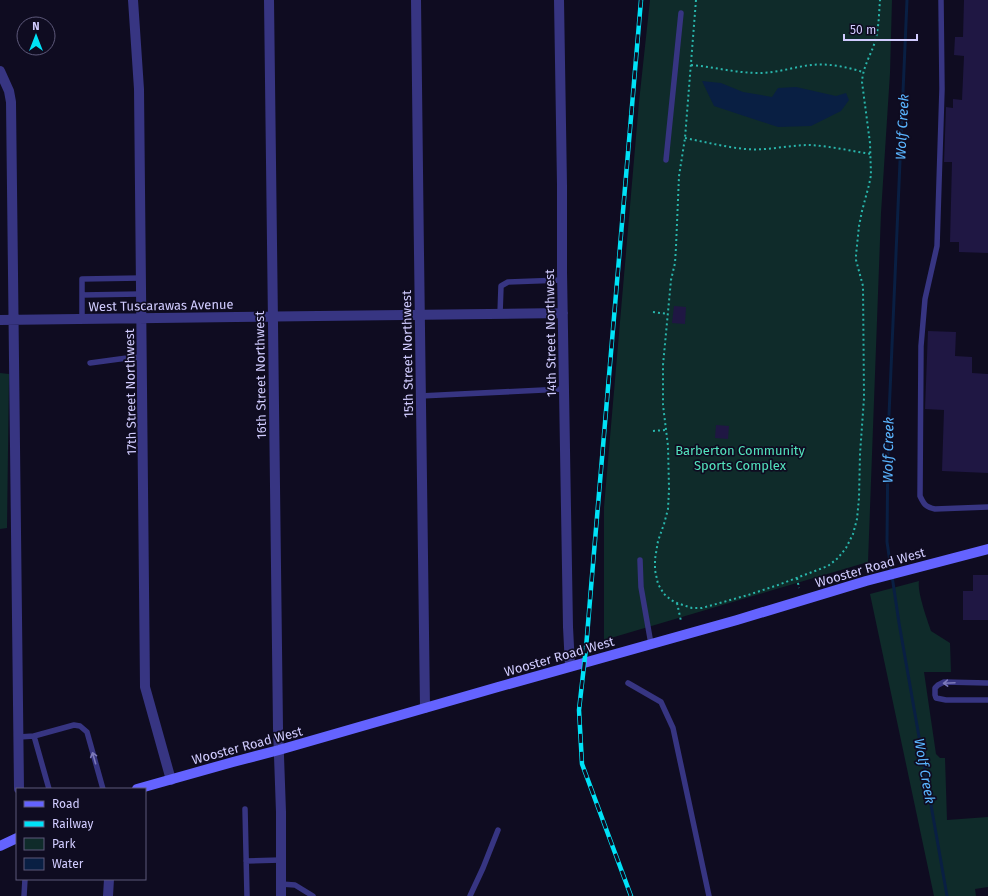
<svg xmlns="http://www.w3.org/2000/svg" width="988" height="896" font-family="'Fira Sans',sans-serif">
  <rect width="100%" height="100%" fill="#0f0c21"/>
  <!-- green -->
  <path fill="#0f2b2a" d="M650,0H892L890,73L881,213L868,562L604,640V507L639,102Z
    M0,373L9,374L7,528L0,529Z
    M919,581C917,592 927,619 931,631L950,643L951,672H924L936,754L940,758H945L947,820L988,817V887L975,889L976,896H934L870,594Z"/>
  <!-- water -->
  <path fill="#091f43" d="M702,81L721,83L743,92L772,97L778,88L796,87L836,96L846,93L849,100L841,111L811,126L778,127L714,106Z"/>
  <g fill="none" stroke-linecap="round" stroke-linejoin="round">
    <!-- stream -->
    <path stroke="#091f43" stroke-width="3" d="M907,0L888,438L887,542L899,623L947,896"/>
  </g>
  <!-- building -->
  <path fill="#1f1743" d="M964,0H988V253L959,252V242H950L952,162H944L946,107L953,108V99L962,100L964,56L954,55L955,37H963Z
    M674,306L686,307L685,324L672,323Z
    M928,331L956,332L955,356L972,357V373L988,374V473L942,471L944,410L925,409Z
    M716,425L729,426L728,439L715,438Z
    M973,575H988V620H963V591H973Z"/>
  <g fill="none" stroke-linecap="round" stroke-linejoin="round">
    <!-- path -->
    <path stroke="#29b6ac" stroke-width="2" stroke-dasharray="2 3" stroke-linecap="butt" d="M696,0L685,138L679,176L676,247L675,263L671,280L663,365V405L668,446L669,489L668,509L664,524L658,541L655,559V570L658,584L664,594L671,600L677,603L692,608H702L748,595L778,585L828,566L838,558L846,548L853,534L857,519L859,498L860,454L864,398L863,286L856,260V255L859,226L862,211L869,185L871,175L870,143L862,82C863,65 872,54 876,38C879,25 879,12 880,0
      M691,65C714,67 736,73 759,73C777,73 794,67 811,65C828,63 847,67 863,72
      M685,138C705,142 725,147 745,149C767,151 788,145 810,145C830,146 851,151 871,154
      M653,312L668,314
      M653,431L666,430
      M797,578L799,588
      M677,603L681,621"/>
    <!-- service -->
    <path stroke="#373582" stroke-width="5.5" d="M941,0L942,89L937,246L925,299L921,346L920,496C924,504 925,507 935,509L988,507
      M666,160L681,13
      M82,295L141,294
      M500,314L501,286L508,282L562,280
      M82,319V279L141,278
      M90,363L127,358L142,357
      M420,396L564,389
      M640,560L641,587L651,644
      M628,683L661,702L673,728L709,896
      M988,683L944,682L938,685L935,688V695L936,698L946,700H988
      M34,736L49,789
      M19,737L34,736L74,725L80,726L87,732L103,789
      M245,809L247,896
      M246,861L281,860
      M281,884L295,885L313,896
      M24,896L25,879
      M470,896L483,868L498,830"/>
    <!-- minor -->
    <path stroke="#373582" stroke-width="10" d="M133,0L139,89L145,687L147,694L171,780
      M269,0L278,728L281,812V896
      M416,0C419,236 421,472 425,708
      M559,0L562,185V272L568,627L570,666
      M0,71L9,91L11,102L19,789
      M0,320L563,313
      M108,896L109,879"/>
    <!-- secondary -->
    <path stroke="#6463ff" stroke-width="10" d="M137,789L233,762L279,750L498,687L737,620L866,581L988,549
      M0,846L17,838"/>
    <defs>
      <path id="rail" d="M631,896L582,764L579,710L586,648L593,564L641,0"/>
    </defs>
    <!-- rail casing -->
    <use href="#rail" stroke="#00e2f7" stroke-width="4.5"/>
    <!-- rail -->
    <use href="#rail" stroke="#0f0c21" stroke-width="3" stroke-dasharray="9" stroke-linecap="butt"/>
  </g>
  <!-- one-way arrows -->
  <defs><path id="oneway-shaft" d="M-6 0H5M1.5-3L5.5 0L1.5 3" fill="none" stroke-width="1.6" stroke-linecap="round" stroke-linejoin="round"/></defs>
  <g stroke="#7c79ba">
    <use href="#oneway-shaft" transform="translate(949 683) rotate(177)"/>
    <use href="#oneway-shaft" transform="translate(94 758) rotate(-106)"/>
  </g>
  <g text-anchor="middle" stroke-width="3.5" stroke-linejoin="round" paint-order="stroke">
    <!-- street labels -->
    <g font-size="13" fill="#d1ccff" stroke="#0f0c21">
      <text transform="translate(161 305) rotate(-1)" y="5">West Tuscarawas Avenue</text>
      <text transform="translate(550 333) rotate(-91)" y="5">14th Street Northwest</text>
      <text transform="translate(407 354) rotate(-91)" y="5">15th Street Northwest</text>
      <text transform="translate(260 375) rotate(-91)" y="5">16th Street Northwest</text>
      <text transform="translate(130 392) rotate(-91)" y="5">17th Street Northwest</text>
      <text transform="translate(870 567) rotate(-16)" y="5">Wooster Road West</text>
      <text transform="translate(559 656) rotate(-16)" y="5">Wooster Road West</text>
      <text transform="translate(247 745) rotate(-15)" y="5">Wooster Road West</text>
    </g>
    <!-- park labels -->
    <g font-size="13" fill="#53e3bd" stroke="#0f0c21">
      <text x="740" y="455">Barberton Community<tspan x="740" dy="15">Sports Complex</tspan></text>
    </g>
    <!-- water labels -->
    <g font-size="14" font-style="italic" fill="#5ab5ff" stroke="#0f0c21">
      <text transform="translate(902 127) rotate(-87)" y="5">Wolf Creek</text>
      <text transform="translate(888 450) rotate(-89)" y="5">Wolf Creek</text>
      <text transform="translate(925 771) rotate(80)" y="5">Wolf Creek</text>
    </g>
  </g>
  <!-- legend -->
  <rect x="16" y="788" width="130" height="92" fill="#0f0c21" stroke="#5d597a"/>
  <rect x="24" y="801" width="20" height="6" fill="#6463ff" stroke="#5d597a"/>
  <text x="52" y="808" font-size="12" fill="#d1ccff">Road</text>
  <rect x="24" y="821" width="20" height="6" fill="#00e2f7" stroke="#5d597a"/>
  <text x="52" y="828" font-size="12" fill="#d1ccff">Railway</text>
  <rect x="24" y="838" width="20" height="12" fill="#0f2b2a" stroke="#5d597a"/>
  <text x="52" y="848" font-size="12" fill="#d1ccff">Park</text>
  <rect x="24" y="858" width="20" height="12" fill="#091f43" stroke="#5d597a"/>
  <text x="52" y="868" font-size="12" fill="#d1ccff">Water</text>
  <!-- north arrow -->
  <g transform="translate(36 36)"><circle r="19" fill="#0f0c21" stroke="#5d597a"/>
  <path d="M0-3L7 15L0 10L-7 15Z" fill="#00e2f7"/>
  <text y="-6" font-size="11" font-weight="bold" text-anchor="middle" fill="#d1ccff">N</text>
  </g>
  <!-- scale -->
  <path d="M844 34v6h73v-6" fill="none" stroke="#d1ccff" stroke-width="2"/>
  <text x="850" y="34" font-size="12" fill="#d1ccff" stroke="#0f0c21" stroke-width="3" paint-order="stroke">50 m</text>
</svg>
